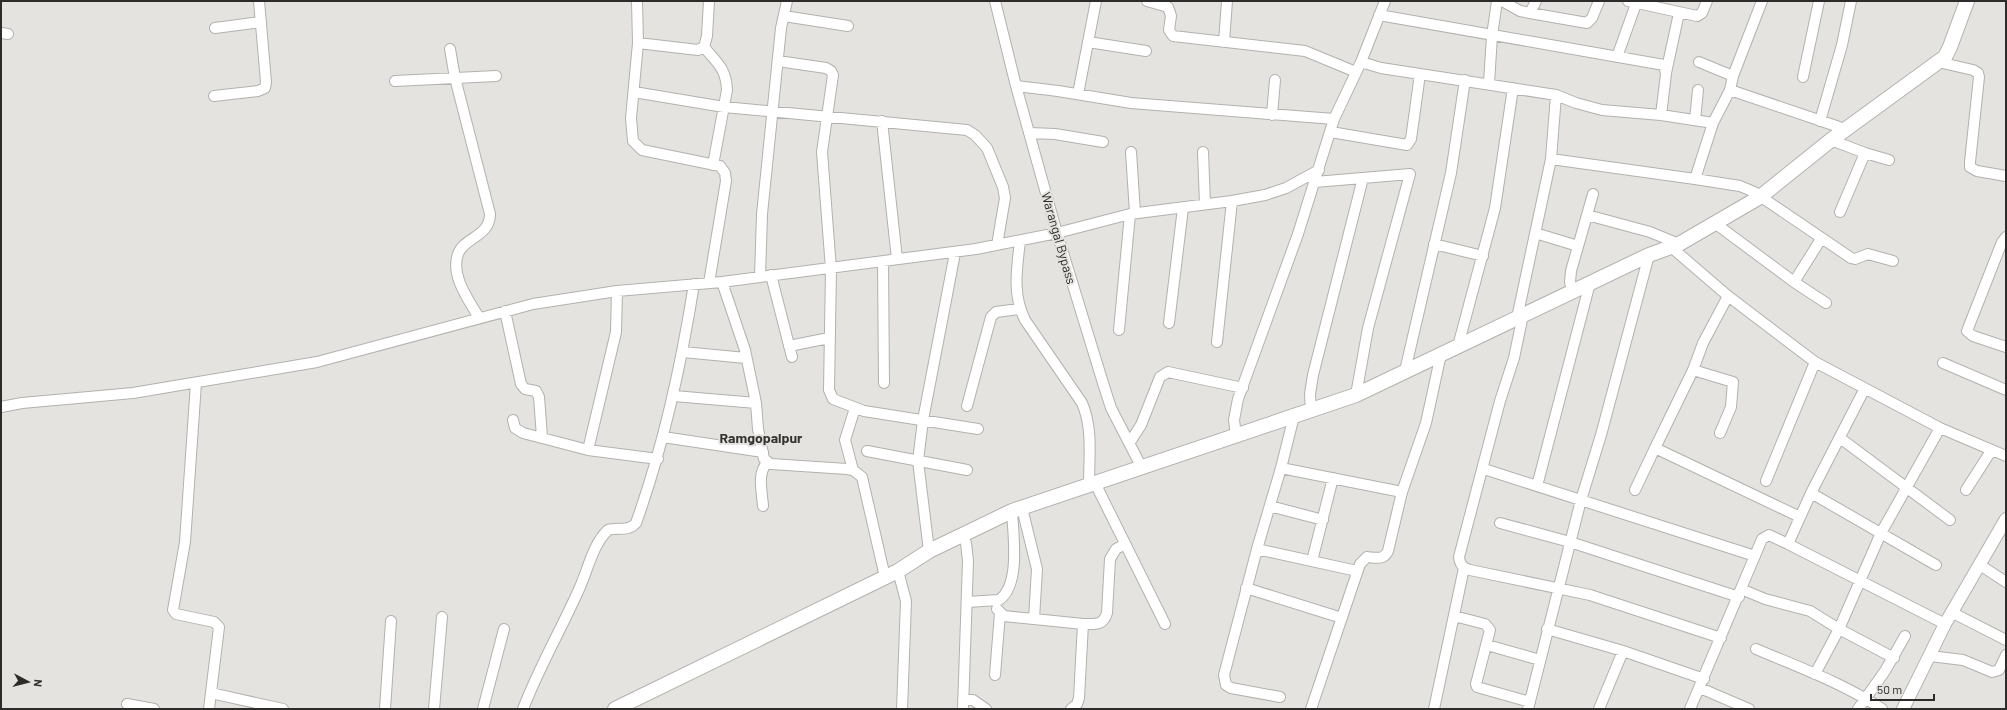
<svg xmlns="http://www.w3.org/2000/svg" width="2007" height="710" font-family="Barlow,sans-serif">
  <rect width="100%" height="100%" fill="#e5e3e0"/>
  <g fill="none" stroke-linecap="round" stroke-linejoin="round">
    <defs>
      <path id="minor" d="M637,1L638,43L631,118L633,141L642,150L720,166L725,173L726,181L709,283
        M995,1L1016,86L1057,233L1103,383L1111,408L1142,468
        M1147,1L1168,7L1171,16L1169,30L1173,36L1305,51L1356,72
        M1502,1L1520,11L1530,13L1536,1
        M1628,1L1697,16L1702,13L1707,1
        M1762,1L1733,76L1730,90L1713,123L1695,179L1740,186L1754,192L1851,258L1855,259L1868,254L1893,261
        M1530,13L1587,23L1592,18L1599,1
        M1379,15L1664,65L1666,74L1661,115
        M784,16L848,26
        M215,28L261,22
        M1,33L8,34
        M1088,42L1146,51
        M1224,42L1227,1
        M638,43L698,50L704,47L707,36L709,1
        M704,47C717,63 726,68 727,90L713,165
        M450,49L455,78L490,214C490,237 464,237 458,254C450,276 469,300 479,318
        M1617,57L1637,1
        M778,61L826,68L831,71L833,75L822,152L831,269L829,390L833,399L864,411L978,429
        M1361,62L1381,68L1556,95L1576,103L1602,110L1661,115L1713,123
        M1699,62L1733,76
        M1938,62L1973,70L1978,73L1979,77L1970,162V167L1977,171L2006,176
        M1666,73L1679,13
        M1803,77L1819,1
        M395,81L496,76
        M1489,83L1492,36L1497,1
        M1016,86L1058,91L1131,103L1334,119
        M1730,90L1845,129
        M634,92L724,107L967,130L975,135L987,148L1003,187L1005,198L997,245
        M1078,94L1096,1
        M214,96L258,91L265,88L266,82L259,1
        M1272,115L1275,80
        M1695,120L1698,90
        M882,121L897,259
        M1820,121L1842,45L1851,1
        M1331,132L1407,145L1411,139L1420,74
        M1029,133L1055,134L1103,142
        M1831,140L1865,153L1840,212
        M1131,152L1135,213
        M1203,152L1205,204
        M1865,153L1889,160
        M1551,159L1695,179
        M1315,182L1410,174L1368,328L1356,395
        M1587,215L1650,232L1679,244
        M1716,224L1794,282
        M1535,233L1578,246
        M2006,237L2002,242L1967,331L1973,336L2006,347
        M1821,239L1794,282L1826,303
        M1020,241C1017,268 1012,294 1025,320L1082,403C1093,428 1089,457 1089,485
        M1434,244L1483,256
        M1671,247L1728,296L1815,362L1940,428L2006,456
        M883,262L884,383
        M771,275L792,357
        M760,277L762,214L781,28L787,1
        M722,282L745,350L756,403L758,429L764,459L771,464L847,469L853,470L862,477L885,577
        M617,291L616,332L588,450L658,459
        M1572,292L1570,282L1571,271L1593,194
        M1728,296L1703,343L1693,370L1655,448L1800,517
        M505,311L521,384L525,389L536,391L539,397L542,437
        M1523,315L1514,358L1500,401L1459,557C1460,565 1463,568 1470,570L1590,595L1721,638
        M1517,318L1551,159L1556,95
        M1169,323L1183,208
        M1119,330L1130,214
        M1217,342L1232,201
        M789,346L829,338
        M1458,346L1495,208L1513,88
        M683,352L746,358
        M1943,363L2006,390
        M1693,370L1733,382L1731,407L1720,433
        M1405,371L1451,173L1465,80
        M196,383L185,542L173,610L176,614L214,622L219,627L209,709
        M674,396L756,403
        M967,406L991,317L996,312L1019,309
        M1,407L22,403L133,393L317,362L533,304L617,291L722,282L976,249L1057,233L1130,214L1232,201L1265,195L1286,188L1319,170
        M1311,411L1310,394L1313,375L1363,178
        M513,420L515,428L523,433L588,450
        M1236,436L1234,420L1238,399L1298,234L1334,119L1361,62L1385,1
        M663,437L763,452
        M1840,438L1950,520
        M1130,442L1141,425L1160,377L1168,372L1243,388
        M867,451L967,470
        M1281,468L1402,492
        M1484,469L1755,556
        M853,470L845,440L855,408
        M1766,481L1815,362
        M1095,483L1165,624
        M1537,486L1590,283
        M1635,490L1655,448
        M1966,490L1991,451
        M1811,493L1936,565
        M763,506C762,492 757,473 767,463
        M1270,506L1323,520
        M1022,508L1037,569L1034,619L1083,624L1079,698L1077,704L1071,709
        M1500,523L1570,542L1739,597
        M962,535L966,543L968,561L963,709
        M1788,544L1945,624
        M1257,549L1357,571
        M929,551L918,461L923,420L955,253
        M1312,561L1333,478
        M1980,565L2006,582
        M898,571L906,601L902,709
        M1246,588L1342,618
        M1741,589L1765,599L1810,611L1839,629L1894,658
        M967,602L999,600C1021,585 1013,534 1012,511
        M997,609L1004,616L1034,619
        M1953,613L2006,640
        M1454,616L1485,624L1490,630L1476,684L1477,687L1530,702
        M1083,624C1095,624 1103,626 1107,613L1110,559L1116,549L1125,544
        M1547,629L1623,651L1704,679
        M1487,645L1540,660
        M1756,649C1798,667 1843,683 1882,709
        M1930,656L1963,660L1992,672L1999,670L2006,655
        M1815,674L1839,629L1881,533L1940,428
        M995,675L1000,613
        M1700,688L1749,709
        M211,693L283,709
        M1280,697L1231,688L1226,685L1224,675L1257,549L1281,468L1294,416
        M963,700H973L986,709
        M127,704L154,709
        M385,709L391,621
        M434,709L442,617
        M483,709L504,629
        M523,709C539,667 562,628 580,587C588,569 593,544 608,530C618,527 628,532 636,523C664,445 681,366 694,284
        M1311,709L1360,564L1367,557C1377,558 1384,560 1388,551L1402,492L1426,423L1441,354
        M1434,709L1464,568
        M1528,709L1581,500L1601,435L1649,255
        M1599,709L1623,651
        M1690,709L1762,539L1769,535L1788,544L1811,493L1864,390
        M1858,709L1885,671L1905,636"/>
      <path id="tertiary" d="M1903,709L1945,624L2006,519"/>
      <path id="secondary" d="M615,709L898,571L929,551L1012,511L1356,395L1649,255L1679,244L1760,197L1831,140L1938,62L1945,57L1950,47L1967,1"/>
    </defs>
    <!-- minor casing -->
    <use href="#minor" stroke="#b3b1ad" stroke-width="12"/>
    <!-- tertiary casing -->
    <use href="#tertiary" stroke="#b3b1ad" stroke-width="14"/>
    <!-- secondary casing -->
    <use href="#secondary" stroke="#b3b1ad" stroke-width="16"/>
    <!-- minor -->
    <use href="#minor" stroke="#fff" stroke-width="10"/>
    <!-- tertiary -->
    <use href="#tertiary" stroke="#fff" stroke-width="12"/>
    <!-- secondary -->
    <use href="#secondary" stroke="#fff" stroke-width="14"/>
  </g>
  <g text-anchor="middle" stroke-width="4" stroke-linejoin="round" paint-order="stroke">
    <!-- street labels -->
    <g font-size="13" fill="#2d2c2b" stroke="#e5e3e0">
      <text transform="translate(1059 238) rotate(74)" y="5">Warangal Bypass</text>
    </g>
    <!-- neighbourhood labels -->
    <g font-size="14" font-weight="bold" fill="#353330" stroke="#e5e3e0">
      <text x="761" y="443">Ramgopalpur</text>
    </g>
  </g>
  <!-- border -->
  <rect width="2007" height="710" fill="none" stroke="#2d2c2b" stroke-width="4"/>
  <!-- north arrow -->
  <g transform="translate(28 682) rotate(97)" stroke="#e5e3e0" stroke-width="3" paint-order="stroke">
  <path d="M0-3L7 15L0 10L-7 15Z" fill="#2d2c2b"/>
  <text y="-6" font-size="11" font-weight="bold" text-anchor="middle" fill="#2d2c2b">N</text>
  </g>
  <!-- scale -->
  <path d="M1871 694v6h63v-6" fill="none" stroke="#2d2c2b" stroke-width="2"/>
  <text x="1877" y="694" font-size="12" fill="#2d2c2b" stroke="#e5e3e0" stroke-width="3" paint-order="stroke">50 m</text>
</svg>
